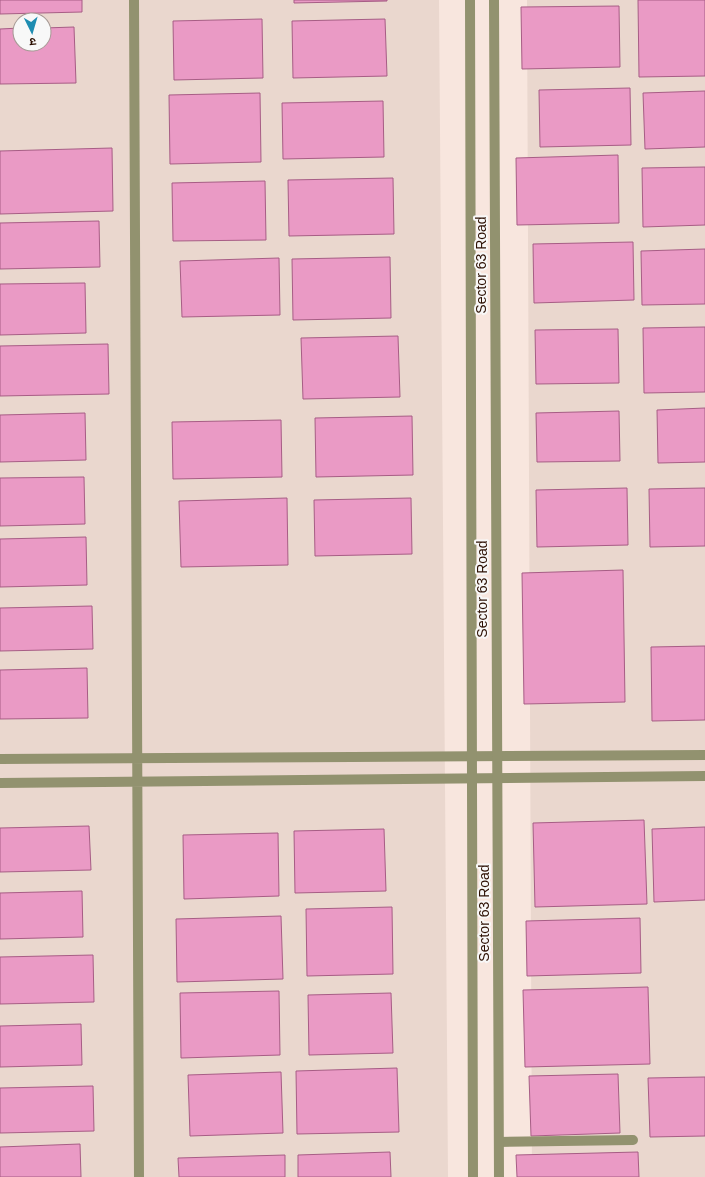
<svg xmlns="http://www.w3.org/2000/svg" width="705" height="1177" font-family="Helvetica,'Noto Sans Devanagari',sans-serif">
  <rect width="100%" height="100%" fill="#f8e6de"/>
  <!-- built -->
  <path fill="#ead7ce" fill-rule="evenodd" d="M0,0H439L448,1177H0ZM20,20H44V44H20Z
    M527,0H705V1177H532Z"/>
  <!-- building -->
  <path fill="#ea9ac5" stroke="#a75d85" d="M0,0H82V12L0,14Z
    M294,0H387V1L294,3Z
    M638,0H705V76L639,77Z
    M619,6L620,67L522,69L521,7Z
    M262,19L263,78L174,80L173,21Z
    M385,19L387,76L293,78L292,21Z
    M74,27L76,83L0,84V29L20,28V44H44V28Z
    M630,88L631,145L540,147L539,90Z
    M705,91V147L645,149L643,93Z
    M260,93L261,162L170,164L169,95Z
    M383,101L384,157L283,159L282,103Z
    M112,148L113,211L0,214V151Z
    M618,155L619,223L517,225L516,158Z
    M705,167V225L643,227L642,168Z
    M393,178L394,234L289,236L288,180Z
    M265,181L266,240L173,241L172,183Z
    M99,221L100,267L0,269V223Z
    M633,242L634,300L534,303L533,244Z
    M705,249V304L642,305L641,251Z
    M390,257L391,318L293,320L292,259Z
    M279,258L280,315L182,317L180,261Z
    M85,283L86,333L0,335V284Z
    M705,327V392L644,393L643,328Z
    M618,329L619,383L536,384L535,330Z
    M398,336L400,397L303,399L301,338Z
    M108,344L109,394L0,396V346Z
    M705,408V462L658,463L657,410Z
    M619,411L620,461L537,462L536,413Z
    M85,413L86,460L0,462V415Z
    M412,416L413,475L316,477L315,418Z
    M281,420L282,477L173,479L172,422Z
    M84,477L85,524L0,526V478Z
    M627,488L628,545L537,547L536,490Z
    M705,488V546L650,547L649,489Z
    M287,498L288,565L181,567L179,501Z
    M411,498L412,554L315,556L314,500Z
    M86,537L87,585L0,587V539Z
    M623,570L625,702L524,704L522,573Z
    M92,606L93,649L0,651V608Z
    M705,646V720L652,721L651,647Z
    M87,668L88,718L0,719V670Z
    M644,820L647,904L535,907L533,823Z
    M89,826L91,870L0,872V828Z
    M705,827V900L654,902L652,829Z
    M384,829L386,891L295,893L294,831Z
    M278,833L279,896L184,899L183,835Z
    M82,891L83,937L0,939V893Z
    M392,907L393,974L307,976L306,909Z
    M281,916L283,979L177,982L176,919Z
    M640,918L641,973L527,976L526,921Z
    M93,955L94,1002L0,1004V957Z
    M648,987L650,1064L525,1067L523,990Z
    M279,991L280,1055L181,1058L180,993Z
    M391,993L393,1053L309,1055L308,995Z
    M81,1024L82,1065L0,1067V1026Z
    M397,1068L399,1132L297,1134L296,1071Z
    M281,1072L283,1133L190,1136L188,1075Z
    M618,1074L620,1133L531,1136L529,1076Z
    M705,1077V1136L650,1137L648,1078Z
    M93,1086L94,1131L0,1133V1088Z
    M80,1144L81,1177H0V1147Z
    M390,1152L391,1177H298V1155Z
    M638,1152L639,1177H517L516,1155Z
    M285,1155V1177H179L178,1158Z"/>
  <g fill="none" stroke-linecap="round" stroke-linejoin="round">
    <!-- service -->
    <path stroke="#92926f" stroke-width="10" d="M134,0L139,1177
      M0,759C235,759 470,755 705,755
      M0,783C235,782 470,777 705,776
      M499,1142L633,1140"/>
    <!-- tertiary -->
    <path stroke="#92926f" stroke-width="10" d="M470,0L473,1177
      M494,0L499,1177"/>
  </g>
  <g text-anchor="middle" stroke-width="4" stroke-linejoin="round" paint-order="stroke">
    <!-- street labels -->
    <g font-size="14" fill="#2b0e01" stroke="#f8f8f8">
      <text transform="translate(481 265) rotate(-90)" y="5">Sector 63 Road</text>
      <text transform="translate(482 589) rotate(-90)" y="5">Sector 63 Road</text>
      <text transform="translate(484 913) rotate(-90)" y="5">Sector 63 Road</text>
    </g>
  </g>
  <!-- north arrow -->
  <g transform="translate(32 32) rotate(175)"><circle r="19" fill="#f8f8f8" stroke="#a69a95"/>
  <path d="M0-3L7 15L0 10L-7 15Z" fill="#1e8cb1"/>
  <text y="-6" font-size="11" font-weight="bold" text-anchor="middle" fill="#2b0e01">उ</text>
  </g>
</svg>
